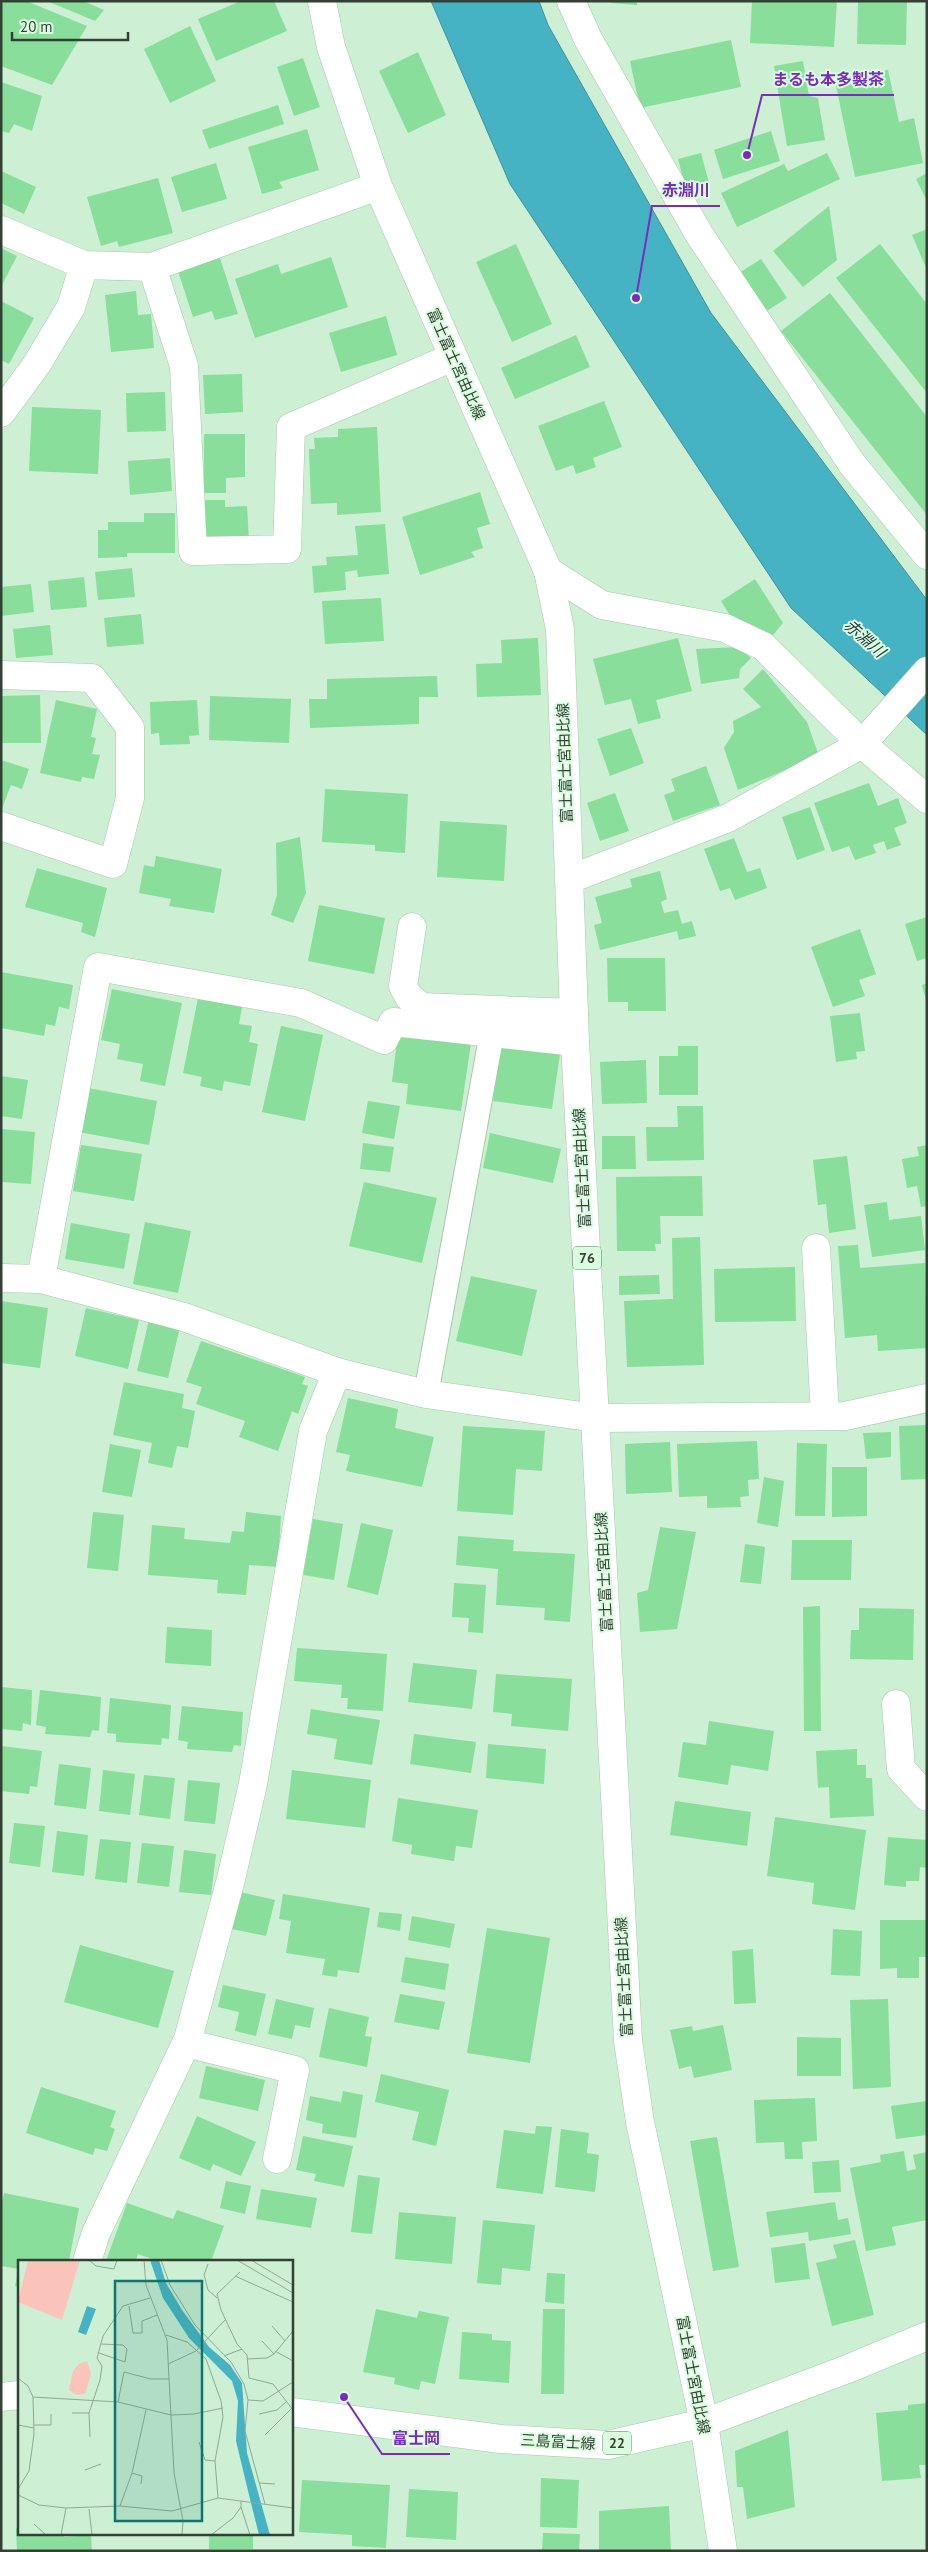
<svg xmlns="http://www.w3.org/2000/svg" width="928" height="2552" font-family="'PT Sans','Noto Sans JP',sans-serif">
  <rect width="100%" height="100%" fill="#cdefd3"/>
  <!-- water -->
  <path fill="#46b3c4" stroke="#409199" d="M431,1H539L548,25L711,313L927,600V735L791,608L510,184Z"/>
  <!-- building -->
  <path fill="#88de9a" d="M1,1H26L87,26L52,85L1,66Z
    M47,1H83L104,10L95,21Z
    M241,1H274L287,31L216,61L198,19Z
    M611,1H637V5L611,3Z
    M752,1H837L834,47L750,43Z
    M858,1H907L906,45L857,44Z
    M190,26L216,81L170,103L144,49Z
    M731,40L741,87L640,108L630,61Z
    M418,52L446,115L408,133L379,71Z
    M303,58L320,107L294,116L277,67Z
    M803,61L809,96L818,98L825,140L787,146L774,66Z
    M888,70L899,122L914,118L923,163L855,177L835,81Z
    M1,82L42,96L32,131L14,124L9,133L1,131Z
    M278,105L284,124L209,149L202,130Z
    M307,129L319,170L279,182L283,188L262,194L248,147Z
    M771,131L780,161L723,179L714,150Z
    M701,153L709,183L686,189L678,159Z
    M827,153L840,179L737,227L721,193L784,164L788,171Z
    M216,163L227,199L182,212L171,177Z
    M1,171L36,187L24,214L1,203Z
    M927,173V201L916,179Z
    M158,178L173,233L119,247L117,241L101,246L87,197Z
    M829,206L837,260L803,287L773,251Z
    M927,229V270L912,235Z
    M516,244L552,324L512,342L476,262Z
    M880,244L927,304V393L836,278Z
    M1,248L17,256L1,287Z
    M331,257L348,307L255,338L235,279L278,264L281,274Z
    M220,258L238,314L215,320L212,311L193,317L178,271Z
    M761,259L787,298L762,314L736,275Z
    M136,291L138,315L151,314L154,348L111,352L105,295Z
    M830,293L927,417V515L781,331Z
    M1,301L34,318L9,364L1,360Z
    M386,316L397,355L341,372L329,333Z
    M576,335L590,367L515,399L501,368Z
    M242,374L243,412L205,414L203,375Z
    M165,392L166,431L127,432L126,393Z
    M604,401L622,447L593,458L596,467L576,474L573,465L556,471L538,426Z
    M32,407L101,410L98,474L29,471Z
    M377,427L381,512L337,515V503L311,504L309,449H315L314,438L338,437V429Z
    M204,434H245V477L226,478V493H204Z
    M170,458L172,491L130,495L128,461Z
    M480,492L490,524L477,528L483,548L471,552L475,557L420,575L402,517Z
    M204,500H225V507L247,506L249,540L206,541Z
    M144,513H175V553H127V557L98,558V530H108V522H144Z
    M385,524L389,574L358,577L357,570L345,572L346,590L314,593L312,566L327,565L326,557L358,555L355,526Z
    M132,568L135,597L98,600L95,572Z
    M84,577L87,607L51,610L48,581Z
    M755,579L783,623L773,635L731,617L721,601Z
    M31,584L34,612L1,616V587Z
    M381,598L384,641L325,644L322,601Z
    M141,614L144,644L107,647L104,618Z
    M50,625L53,655L16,658L13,629Z
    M538,638L541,695L477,697L476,664L502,663L501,640Z
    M678,638L692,691L656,700L661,718L638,724L631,699L605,705L593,659Z
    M739,647L751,658L740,669L739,678L701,684L696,649Z
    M763,669L807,722L819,756L738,790L724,748L734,732L733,721L761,707L743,689Z
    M437,676L438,697H419V724L310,728L309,699H327V679Z
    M40,695L41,743H1V696Z
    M210,696L291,699L289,743L209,740Z
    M56,700L97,709L91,737L96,738L92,754L100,755L94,779L82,777L81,782L40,773Z
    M197,700L199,735L189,736L190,744L160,745L159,733L151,734L150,702Z
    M631,728L644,763L610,776L597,739Z
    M1,760L29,769L22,789L11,785L1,811Z
    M706,766L720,805L673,821L664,795L675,791L671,779Z
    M869,783L878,806L898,798L907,823L894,828L901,845L887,850L884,841L873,845L876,853L855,860L849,846L832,852L814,803Z
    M325,789L408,794L405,853L375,851V845L322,842Z
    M615,793L629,831L600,841L587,803Z
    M810,807L825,850L797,860L782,817Z
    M440,821L507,825L504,881L437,877Z
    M300,837L306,893L293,923L271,915L277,895L276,843Z
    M734,838L747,872L760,868L767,888L735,900L730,888L720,891L704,849Z
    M156,856L222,869L214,913L169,906L171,899L139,893L144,865L154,867Z
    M37,868L107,888L95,937L81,932L83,923L25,907Z
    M660,871L667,899L661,902L664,913L678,910L682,924L692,921L696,936L679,940L677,931L600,950L594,925L602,923L595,897L632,887L630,879Z
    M319,905L385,918L374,974L308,961Z
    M927,917V958L917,961L905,924Z
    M860,929L876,974L859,980L865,996L833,1007L811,947Z
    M607,958H665L666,1011H628V1002H608Z
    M1,972L73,985L69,1009L59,1007L55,1026L46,1024L44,1036L1,1028Z
    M927,983V1000H926L922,985Z
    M112,989L182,1003L165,1086L140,1081L143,1064L117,1059L120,1044L101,1040Z
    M198,998L242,1007L239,1024L252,1026L249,1042L258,1044L250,1086L224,1081L222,1091L200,1086L202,1077L183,1073Z
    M860,1013L865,1051L856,1052L857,1059L836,1062L830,1016Z
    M281,1026L323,1035L305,1121L262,1112Z
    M398,1033L471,1043L461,1111L406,1104L408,1084L392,1082Z
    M501,1045L560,1054L552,1109L493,1101Z
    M678,1046H698V1095H659V1056H678Z
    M646,1060L647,1103L602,1104L600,1062Z
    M1,1076L28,1080L22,1119L1,1116Z
    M88,1088L157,1101L149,1145L79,1132Z
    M368,1101L400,1106L394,1139L362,1133Z
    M677,1106H703L704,1160L647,1161L646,1127H678Z
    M1,1129L35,1132L31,1184L1,1182Z
    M490,1133L561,1149L553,1183L483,1168Z
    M602,1136H635L636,1169H602Z
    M363,1143L394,1147L390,1172L360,1169Z
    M81,1145L142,1154L134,1201L73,1191Z
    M927,1145V1206L921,1207L917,1186L907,1188L902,1159L919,1156L917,1147Z
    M847,1156L856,1229L829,1233L826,1204L818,1205L813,1160Z
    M702,1176L703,1216H660L661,1244H655L656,1251H617L616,1177Z
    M364,1182L437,1198L422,1263L349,1246Z
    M887,1202L889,1220L921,1216L925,1250L872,1257L864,1205Z
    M145,1222L191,1231L178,1293L133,1284Z
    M71,1223L130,1234L124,1269L65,1259Z
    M700,1237L704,1365L627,1367L624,1301L673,1299L672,1238Z
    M858,1245L860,1268L925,1263L927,1348L878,1351L877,1335L845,1338L838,1246Z
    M795,1267L796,1321L715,1322L714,1269Z
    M659,1275L660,1294L619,1295V1276Z
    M471,1276L537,1290L522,1356L456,1341Z
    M1,1301L48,1308L40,1368L1,1363Z
    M86,1308L139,1320L128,1369L75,1356Z
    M149,1320L180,1327L168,1378L137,1371Z
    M201,1341L305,1377L302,1384L308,1386L298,1414L292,1411L278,1451L239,1437L245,1421L196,1404L202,1387L186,1382Z
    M124,1382L184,1394L182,1408L195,1411L188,1448L177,1446L172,1468L148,1463L152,1443L113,1435Z
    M348,1398L398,1409L395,1428L434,1437L422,1487L346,1471L350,1455L336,1452Z
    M927,1425V1479L901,1480L899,1426Z
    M463,1426L545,1431L542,1471L516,1469L513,1515L457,1511Z
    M891,1432V1457L866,1459L863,1433Z
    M757,1441L759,1479L748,1480L749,1496L740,1497L741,1507L707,1508V1496L679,1497L677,1444Z
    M670,1442L672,1492L626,1494L625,1444Z
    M797,1443L827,1444L825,1516H795Z
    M110,1444L141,1450L132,1497L102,1492Z
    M832,1467H867V1516L832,1517Z
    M764,1477L784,1481L778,1527L757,1523Z
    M93,1512L124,1515L118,1571L87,1568Z
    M246,1512L281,1516L278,1567L249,1565L246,1595L217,1593L218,1580L148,1575L152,1525L185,1528L184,1539L230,1543L232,1531L244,1532Z
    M313,1519L343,1524L334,1580L303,1575Z
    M361,1523L393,1530L378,1595L347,1587Z
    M660,1527L696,1532L677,1629L640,1632L637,1593L648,1590Z
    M458,1536L514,1540L513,1551L575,1554L570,1622L544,1620L545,1608L496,1605L498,1569L456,1565Z
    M792,1540H852L851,1580H791Z
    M745,1544L765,1547L761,1584L740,1582Z
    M454,1583L486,1585L483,1633L468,1632L469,1618L452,1617Z
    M820,1606L821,1731H804L803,1607Z
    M859,1608L914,1609L913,1660L850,1659L851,1630H859Z
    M167,1627L212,1630L211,1666L165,1663Z
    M297,1648L387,1654L383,1711L347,1709L348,1698H341L342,1685L294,1681Z
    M413,1663L477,1670L472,1709L408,1702Z
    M496,1674L572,1679L568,1731L511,1726L512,1714L493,1712Z
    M1,1687L32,1690L31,1725L23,1723L22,1731L1,1729Z
    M40,1690L101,1697L99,1731L92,1730L90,1737L45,1734L46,1727L36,1725Z
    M110,1698L171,1705L169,1739L162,1738L161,1745L116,1742V1734L107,1733Z
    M182,1706L243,1712L241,1746L234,1745L232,1752L187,1749L188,1742L178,1740Z
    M311,1709L380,1720L372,1765L334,1759L337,1739L307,1734Z
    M709,1721L774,1731L768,1771L731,1765L728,1785L678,1777L683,1742L706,1745Z
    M414,1734L476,1742L471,1773L410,1764Z
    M488,1744L546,1749L544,1784L486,1778Z
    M1,1746L42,1751L37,1787L30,1786L29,1794L1,1791Z
    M857,1749V1765H866V1778H872L874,1816L830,1818L829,1787L818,1788L816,1751Z
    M59,1764L91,1768L86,1809L54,1805Z
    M103,1770L135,1774L130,1815L99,1811Z
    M292,1770L371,1780L365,1828L286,1819Z
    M144,1775L175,1778L170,1819L139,1815Z
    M188,1780L220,1783L215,1824L184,1821Z
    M398,1798L478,1810L472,1848L456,1846L454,1861L411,1854L412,1845L392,1841Z
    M675,1801L751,1812L747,1846L670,1835Z
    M775,1817L866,1830L855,1910L812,1904L814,1883L767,1876Z
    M14,1823L45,1826L40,1867L9,1863Z
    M57,1831L88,1835L84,1876L52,1872Z
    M888,1837L927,1840V1868L920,1867L919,1881H906V1887L884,1885Z
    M100,1839L131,1842L127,1883L95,1879Z
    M142,1843L174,1846L169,1887L137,1883Z
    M184,1850L216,1854L211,1895L179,1892Z
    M240,1892L275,1900L266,1936L232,1929Z
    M283,1894L370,1908L359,1973L338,1970L337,1977L322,1975L325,1959L286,1953L291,1921L279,1919Z
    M379,1912L402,1914L400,1931L377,1927Z
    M412,1916L455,1924L450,1948L408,1940Z
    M880,1920H927V1957H919V1978H897V1968L880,1969Z
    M487,1928L550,1938L530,2063L467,2053Z
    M833,1929L862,1931L860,1976L831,1975Z
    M80,1945L174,1971L158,2028L64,2002Z
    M753,1949L756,2003L734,2004L732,1951Z
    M405,1957L449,1964L445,1990L401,1982Z
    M223,1985L266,1994L256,2036L235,2031L239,2012L218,2007Z
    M400,1994L445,2002L439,2030L394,2022Z
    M276,1999L314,2008L310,2028L295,2025L292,2039L268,2034Z
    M888,1999L891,2087L853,2089L850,2000Z
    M329,2008L369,2017L365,2036L372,2037L367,2067L319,2057Z
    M723,2025L732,2070L694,2078L691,2066L679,2069L670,2030L692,2026L693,2031Z
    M797,2037L841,2038V2076H797Z
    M206,2066L265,2080L258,2111L199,2098Z
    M381,2074L449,2090L436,2146L412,2140L419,2112L375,2102Z
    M41,2087L116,2111L110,2127L115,2129L107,2151L95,2148L93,2155L26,2133Z
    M343,2091L363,2095L356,2138L322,2133L323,2124L306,2120L310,2096L341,2102Z
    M815,2098L817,2141L802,2142L803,2159H785L784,2142L756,2143L754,2100Z
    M927,2101V2135L896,2139L891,2106Z
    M197,2116L256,2142L241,2176L213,2164L210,2171L179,2158Z
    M536,2126L552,2127L543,2194L496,2188L504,2130L535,2134Z
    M561,2129L589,2133L587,2153L599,2155L595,2192L555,2187Z
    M303,2136L353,2146L344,2187L314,2181L316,2174L296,2170Z
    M717,2137L739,2267L713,2271L690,2141Z
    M904,2151L907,2171L916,2169L913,2155L927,2152V2220L892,2227L896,2245L866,2251L850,2168L881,2162L880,2155Z
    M839,2160L841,2192L814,2193L812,2162Z
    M358,2175L380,2178L372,2234L351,2232Z
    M226,2181L251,2186L245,2214L220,2208Z
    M261,2189L317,2198L311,2228L256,2219Z
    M4,2193L79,2208L69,2261H19V2269L1,2266V2207Z
    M835,2202L838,2220L848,2218L851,2234L809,2241L808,2232L770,2237L766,2212Z
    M127,2203L173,2219L177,2210L224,2226L211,2261H158L138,2254L136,2261H106Z
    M399,2212L456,2217L452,2264L395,2259Z
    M483,2220L535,2225L530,2271L502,2268L501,2285L477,2283Z
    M855,2240L874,2315L832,2326L816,2263L837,2258L833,2245Z
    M805,2243L810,2279L775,2283L771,2248Z
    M18,2272H19V2287L15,2286Z
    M547,2273L565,2274L564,2304L545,2302Z
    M376,2309L417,2318L419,2311L449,2317L435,2384L421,2381L419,2390L394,2384L395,2378L363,2372Z
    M543,2309H565L564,2394H541Z
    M462,2332L492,2334V2340L511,2341L509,2383L459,2379Z
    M927,2403V2465H919L921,2478L882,2481L876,2413L908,2410V2405Z
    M788,2430L795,2507L747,2519L743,2487H737L735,2451Z
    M541,2478L579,2480L577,2528L540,2527Z
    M302,2480L390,2485L386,2548L352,2546V2535L299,2532Z
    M409,2489L458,2492L456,2540L406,2537Z
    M669,2506L671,2551H599V2511Z
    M16,2528H19V2533H63L64,2537L91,2535L92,2551H17Z
    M209,2533H253V2549H209Z
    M543,2533L580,2534L579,2551H542Z"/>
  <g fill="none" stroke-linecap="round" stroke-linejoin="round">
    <defs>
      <path id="lane" d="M426,1394L492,1033"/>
      <path id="street" d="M571,1L588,39L699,234L852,464L927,555
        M1,230L84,265
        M152,267L184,366L193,551L287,549L291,427L453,357
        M1,413L37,364L71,307L84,265L152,267L378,186
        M548,571L602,605L725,628L763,646L862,744L927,799
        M1,675L92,678L130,727V798L113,864L1,826
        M570,879L728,818L862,744L927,671
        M412,927L403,986L409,997L422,1007L574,1013
        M816,1248L825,1416
        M1,1278L41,1279L184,1317L337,1372L426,1394L596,1418L845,1416L927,1398
        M41,1279L98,967L301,1003L384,1040L393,1022L575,1042
        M896,1704L901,1769L927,1797
        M186,2043L295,2070L277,2159
        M87,2261L96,2233L188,2039L231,1879L253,1784L313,1431L337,1372"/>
      <path id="primary" d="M322,1L331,47L378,186L548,571L560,629L575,1042L628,2041L640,2122L704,2423L723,2551
        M1,2397L19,2395
        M291,2412L501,2439L608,2445L704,2423L850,2368L927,2336"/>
    </defs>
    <!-- lane casing -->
    <use href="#lane" stroke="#a7c8ac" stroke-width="26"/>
    <!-- street casing -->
    <use href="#street" stroke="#a7c8ac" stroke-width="29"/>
    <!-- primary casing -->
    <use href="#primary" stroke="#a7c8ac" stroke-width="29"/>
    <!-- lane -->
    <use href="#lane" stroke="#fff" stroke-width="24"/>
    <!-- street -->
    <use href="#street" stroke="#fff" stroke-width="28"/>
    <!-- primary -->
    <use href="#primary" stroke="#fff" stroke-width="28"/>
  </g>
  <g text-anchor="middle" stroke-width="4" stroke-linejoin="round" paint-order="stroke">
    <!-- shield labels -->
    <g fill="#dafde0" stroke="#657968" stroke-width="1">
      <rect x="573" y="1246.5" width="28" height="23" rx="4"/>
      <rect x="603" y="2431.5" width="28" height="23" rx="4"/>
    </g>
    <g font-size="14" font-weight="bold" fill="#334135">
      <text x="587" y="1263">76</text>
      <text x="617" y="2448">22</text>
    </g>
    <!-- street labels -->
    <g font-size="15" fill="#334135" stroke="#dafde0">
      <text transform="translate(456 364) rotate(66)" y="5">富士富士宮由比線</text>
      <text transform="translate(565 763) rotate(-92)" y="5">富士富士宮由比線</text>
      <text transform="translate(582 1168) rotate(-93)" y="5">富士富士宮由比線</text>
      <text transform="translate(604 1572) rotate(-93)" y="5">富士富士宮由比線</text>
      <text transform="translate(624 1977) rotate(-93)" y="5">富士富士宮由比線</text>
      <text transform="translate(693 2375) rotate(79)" y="5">富士富士宮由比線</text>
      <text transform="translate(558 2442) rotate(3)" y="5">三島富士線</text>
    </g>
    <!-- water labels -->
    <g font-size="16" font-style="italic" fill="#21393e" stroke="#dafde0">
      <text transform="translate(865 638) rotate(41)" y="6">赤淵川</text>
    </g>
  </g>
  <!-- overview -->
  <g transform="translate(18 2260)">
    <rect width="275" height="275" fill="#cdefd3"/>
    <path d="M10,0H62L44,60L0,42ZM69,101L73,114L67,134L59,135L51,130L55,111L61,104Z" fill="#fbc4ba"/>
    <path d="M132,0H141L148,23L164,50L191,87L212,105L224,123L229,193L252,275H241L232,239L218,181L220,141L214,121L171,78L145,38ZM69,46L78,49L68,75L60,72Z" fill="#46b3c4"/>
    <path fill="none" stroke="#8fa994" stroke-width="1" d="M71,0L78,6L96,9L99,0M126,0L128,25L149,80L156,213L165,261L164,275M143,0L152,25L177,65L213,102L226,124L230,140L227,171L247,244M219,0L275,33M233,0L275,25M190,4L186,15L190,30L199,38M222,12L199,34L203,50L219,84L229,95L231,118L255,124L275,150M217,16L275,42M111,46L115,73H124V61L139,55M254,66L267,81M148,75L169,82L188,99L203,141L205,157L197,201L200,238M244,81L256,94M257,91L275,101M81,93L107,102L109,89L105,85L83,84M206,96L224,89M229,99L249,98L256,94L275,71M150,104L178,91L207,60M0,118L10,126L15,137L16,174L11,211L0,229M15,137L100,142L153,155L176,154L205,148M230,140L245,141L275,122M100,142L106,112L133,119H151M54,153H71M241,154L259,150L268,142M0,165L16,168M16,165H33V154M247,175L274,148M72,177L71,153L82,120L84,106L79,98L85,76L105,46L132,38M181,182L187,200L197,201M67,210L83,204M114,213L124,216L123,224M241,223L257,224M0,235L21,245L48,248L102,246L154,251L200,238L275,248M102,246L114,213L128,150M223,247L232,275M71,249L74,275M16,264L28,275M43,275L48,248M193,275L215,258L223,247V241"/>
    <path fill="#0f766e" fill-opacity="0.15" stroke="#0f766e" stroke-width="2.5" d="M97,21H184V261H97Z"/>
    <rect width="275" height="275" fill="none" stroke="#334135" stroke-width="2.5"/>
  </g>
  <!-- callouts -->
  <path fill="none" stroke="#7b2cbf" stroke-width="2" d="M747 155L762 95H894M636 298L652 206H720M344 2397L382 2454H450"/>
  <g fill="#7b2cbf" stroke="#dafde0" stroke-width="2">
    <circle cx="747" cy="155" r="5"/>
    <circle cx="636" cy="298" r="5"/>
    <circle cx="344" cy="2397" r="5"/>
  </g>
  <g font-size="16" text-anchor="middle" font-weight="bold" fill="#7b2cbf" stroke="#dafde0" stroke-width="4" stroke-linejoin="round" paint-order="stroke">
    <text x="828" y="85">まるも本多製茶</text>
    <text x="686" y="196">赤淵川</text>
    <text x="416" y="2444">富士岡</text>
  </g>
  <!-- border -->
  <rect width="928" height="2552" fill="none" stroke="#334135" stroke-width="5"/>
  <!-- scale -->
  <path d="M12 32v8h116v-8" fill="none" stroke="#334135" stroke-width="2.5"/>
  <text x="20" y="32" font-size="15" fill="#334135" stroke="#dafde0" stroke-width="4" paint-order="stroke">20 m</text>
</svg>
